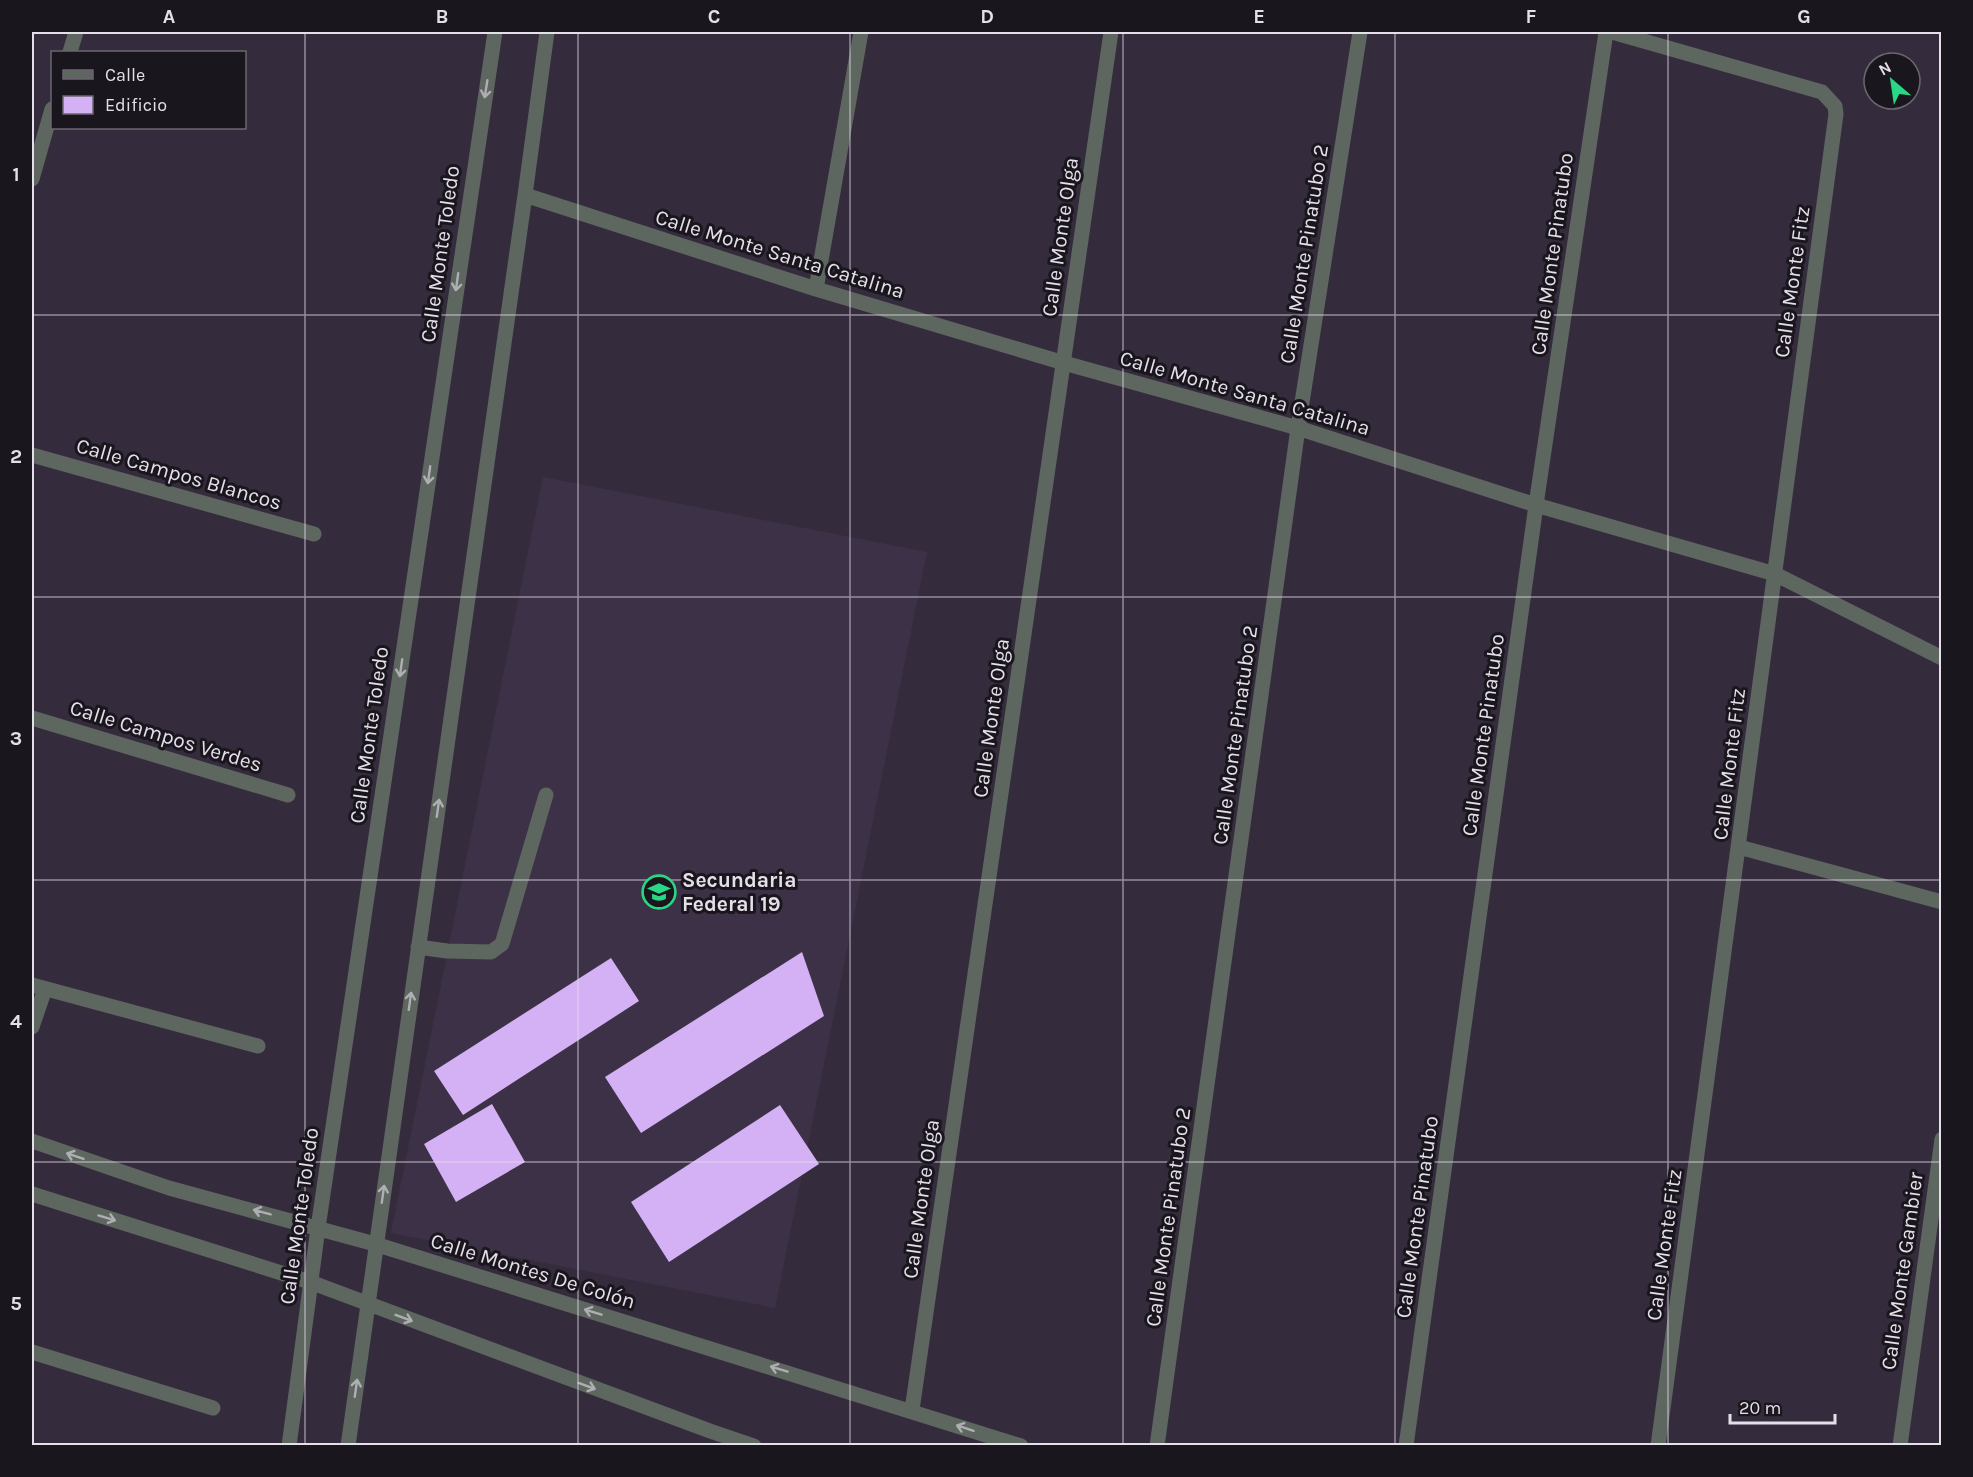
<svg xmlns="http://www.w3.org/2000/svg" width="1973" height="1477" font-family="Karla,sans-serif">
  <rect width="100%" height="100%" fill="#342c3c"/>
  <!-- built -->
  <path fill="#3d3148" d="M543,477L927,552L775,1308L391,1233Z"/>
  <!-- building -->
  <path fill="#d4b0f4" d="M802,952L824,1016L641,1133L605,1077Z
    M611,958L639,1001L463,1115L434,1071Z
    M492,1104L525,1162L456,1202L424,1144Z
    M780,1105L819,1164L669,1262L631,1202Z"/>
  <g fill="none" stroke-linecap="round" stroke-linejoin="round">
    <!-- minor -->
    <path stroke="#5e6660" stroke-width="15" d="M1612,32L1822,92L1835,106L1836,114L1658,1446
      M70,52L76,32
      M32,179L52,109
      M525,195L816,289L1064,363L1298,428L1536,505L1775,574L1942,658
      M816,289L861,32
      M32,455L314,534
      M32,718L288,795
      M1739,847L1942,902
      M418,947L447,951L491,952L502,944L546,795
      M32,985L258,1046
      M32,1027L45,989
      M32,1141L169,1188L375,1244L1021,1446
      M32,1194L310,1282L710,1431L754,1446
      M32,1352L213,1408
      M912,1410L1111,32
      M289,1446L318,1228L495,32
      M348,1446L525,195L547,32
      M1157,1446L1298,428L1360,32
      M1406,1446L1536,505L1606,32
      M1900,1446L1942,1139"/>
  </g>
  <!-- one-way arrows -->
  <defs><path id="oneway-shaft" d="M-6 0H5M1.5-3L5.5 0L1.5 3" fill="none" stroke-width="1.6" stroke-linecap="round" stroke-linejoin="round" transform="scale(1.5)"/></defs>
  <g stroke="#afafb3">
    <use href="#oneway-shaft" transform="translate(486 89) rotate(99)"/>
    <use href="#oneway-shaft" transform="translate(457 282) rotate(98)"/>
    <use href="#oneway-shaft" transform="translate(429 475) rotate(98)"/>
    <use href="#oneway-shaft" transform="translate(401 668) rotate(98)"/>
    <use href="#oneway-shaft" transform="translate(438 808) rotate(-82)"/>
    <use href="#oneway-shaft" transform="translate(410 1001) rotate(-82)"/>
    <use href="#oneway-shaft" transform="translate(75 1156) rotate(-161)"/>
    <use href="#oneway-shaft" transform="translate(383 1194) rotate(-82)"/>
    <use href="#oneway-shaft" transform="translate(262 1212) rotate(-165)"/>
    <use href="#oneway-shaft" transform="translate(107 1218) rotate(17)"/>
    <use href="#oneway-shaft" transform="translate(593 1312) rotate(-163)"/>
    <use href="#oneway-shaft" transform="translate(404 1318) rotate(20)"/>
    <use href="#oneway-shaft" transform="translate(779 1369) rotate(-163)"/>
    <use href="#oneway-shaft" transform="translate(587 1386) rotate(20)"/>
    <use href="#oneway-shaft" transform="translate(356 1388) rotate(-82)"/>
    <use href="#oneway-shaft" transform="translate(965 1428) rotate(-162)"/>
  </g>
  <!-- grid -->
  <path fill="none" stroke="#e5dfea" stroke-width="1.5" stroke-opacity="0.55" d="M305,32V1446M578,32V1446M850,32V1446M1123,32V1446M1395,32V1446M1668,32V1446M32,315H1942M32,597H1942M32,880H1942M32,1162H1942"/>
  <!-- icons -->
  <defs>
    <symbol id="school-ring" viewBox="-11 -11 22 22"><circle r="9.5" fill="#1a161d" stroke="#29d885" stroke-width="1.5"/><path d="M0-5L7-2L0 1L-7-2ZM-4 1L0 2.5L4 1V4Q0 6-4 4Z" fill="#29d885"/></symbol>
  </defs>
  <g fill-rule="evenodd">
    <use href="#school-ring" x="640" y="873" width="38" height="38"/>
  </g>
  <g text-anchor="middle" stroke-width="6" stroke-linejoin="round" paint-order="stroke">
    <!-- street labels -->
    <g font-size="21" fill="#e5dfea" stroke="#1a161d">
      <text transform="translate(1060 237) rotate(-82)" y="7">Calle Monte Olga</text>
      <text transform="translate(440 254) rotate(-82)" y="7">Calle Monte Toledo</text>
      <text transform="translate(780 254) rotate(17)" y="7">Calle Monte Santa Catalina</text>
      <text transform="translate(1304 254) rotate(-81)" y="7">Calle Monte Pinatubo 2</text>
      <text transform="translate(1552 254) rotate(-82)" y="7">Calle Monte Pinatubo</text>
      <text transform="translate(1792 282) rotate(-82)" y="7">Calle Monte Fitz</text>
      <text transform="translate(1245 393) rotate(16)" y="7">Calle Monte Santa Catalina</text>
      <text transform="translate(179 474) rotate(16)" y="7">Calle Campos Blancos</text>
      <text transform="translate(991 718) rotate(-82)" y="7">Calle Monte Olga</text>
      <text transform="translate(369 735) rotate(-82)" y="7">Calle Monte Toledo</text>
      <text transform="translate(1235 735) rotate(-82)" y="7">Calle Monte Pinatubo 2</text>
      <text transform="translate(1483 735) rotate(-82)" y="7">Calle Monte Pinatubo</text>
      <text transform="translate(166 736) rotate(17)" y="7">Calle Campos Verdes</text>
      <text transform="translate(1729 764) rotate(-83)" y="7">Calle Monte Fitz</text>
      <text transform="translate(921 1199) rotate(-82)" y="7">Calle Monte Olga</text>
      <text transform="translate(299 1216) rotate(-82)" y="7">Calle Monte Toledo</text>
      <text transform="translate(1168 1217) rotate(-82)" y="7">Calle Monte Pinatubo 2</text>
      <text transform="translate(1417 1217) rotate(-82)" y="7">Calle Monte Pinatubo</text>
      <text transform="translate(1664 1245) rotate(-82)" y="7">Calle Monte Fitz</text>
      <text transform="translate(533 1271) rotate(17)" y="7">Calle Montes De Colón</text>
      <text transform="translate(1902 1271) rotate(-82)" y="7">Calle Monte Gambier</text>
    </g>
    <!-- poi labels -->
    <g font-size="21" font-weight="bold" fill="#e5dfea" stroke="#1a161d" text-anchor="start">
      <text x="682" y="887">Secundaria<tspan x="682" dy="24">Federal 19</tspan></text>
    </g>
  </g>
  <!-- border -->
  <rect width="1973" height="1477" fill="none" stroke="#1a161d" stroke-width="66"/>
  <!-- legend -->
  <rect x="51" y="51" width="195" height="78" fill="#1a161d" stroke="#6b666f" stroke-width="1.5"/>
  <rect x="63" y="70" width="30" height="9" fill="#5e6660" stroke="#6b666f" stroke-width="1.5"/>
  <text x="105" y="81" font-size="18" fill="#e5dfea">Calle</text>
  <rect x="63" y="96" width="30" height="18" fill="#d4b0f4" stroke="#6b666f" stroke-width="1.5"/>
  <text x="105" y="111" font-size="18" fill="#e5dfea">Edificio</text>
  <!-- north arrow -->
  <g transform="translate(1892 81) rotate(331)"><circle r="28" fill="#1a161d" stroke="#6b666f" stroke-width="1.5"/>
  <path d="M0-4.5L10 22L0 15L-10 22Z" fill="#29d885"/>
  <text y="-9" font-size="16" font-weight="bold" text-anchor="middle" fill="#e5dfea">N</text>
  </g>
  <!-- scale -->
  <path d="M1730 1414v9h105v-9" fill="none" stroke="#e5dfea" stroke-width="3"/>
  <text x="1739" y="1414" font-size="18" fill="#e5dfea" stroke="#1a161d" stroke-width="4.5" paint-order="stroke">20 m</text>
  <rect x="33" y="33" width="1907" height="1411" fill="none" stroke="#e5dfea" stroke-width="2"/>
  <g font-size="20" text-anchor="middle" font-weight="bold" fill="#e5dfea">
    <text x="169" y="23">A</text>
    <text x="442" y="23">B</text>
    <text x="714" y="23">C</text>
    <text x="987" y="23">D</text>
    <text x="1259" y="23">E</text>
    <text x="1531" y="23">F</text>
    <text x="1804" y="23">G</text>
    <text x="16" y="181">1</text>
    <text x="16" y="463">2</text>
    <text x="16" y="745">3</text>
    <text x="16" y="1028">4</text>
    <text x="16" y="1310">5</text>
  </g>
</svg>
